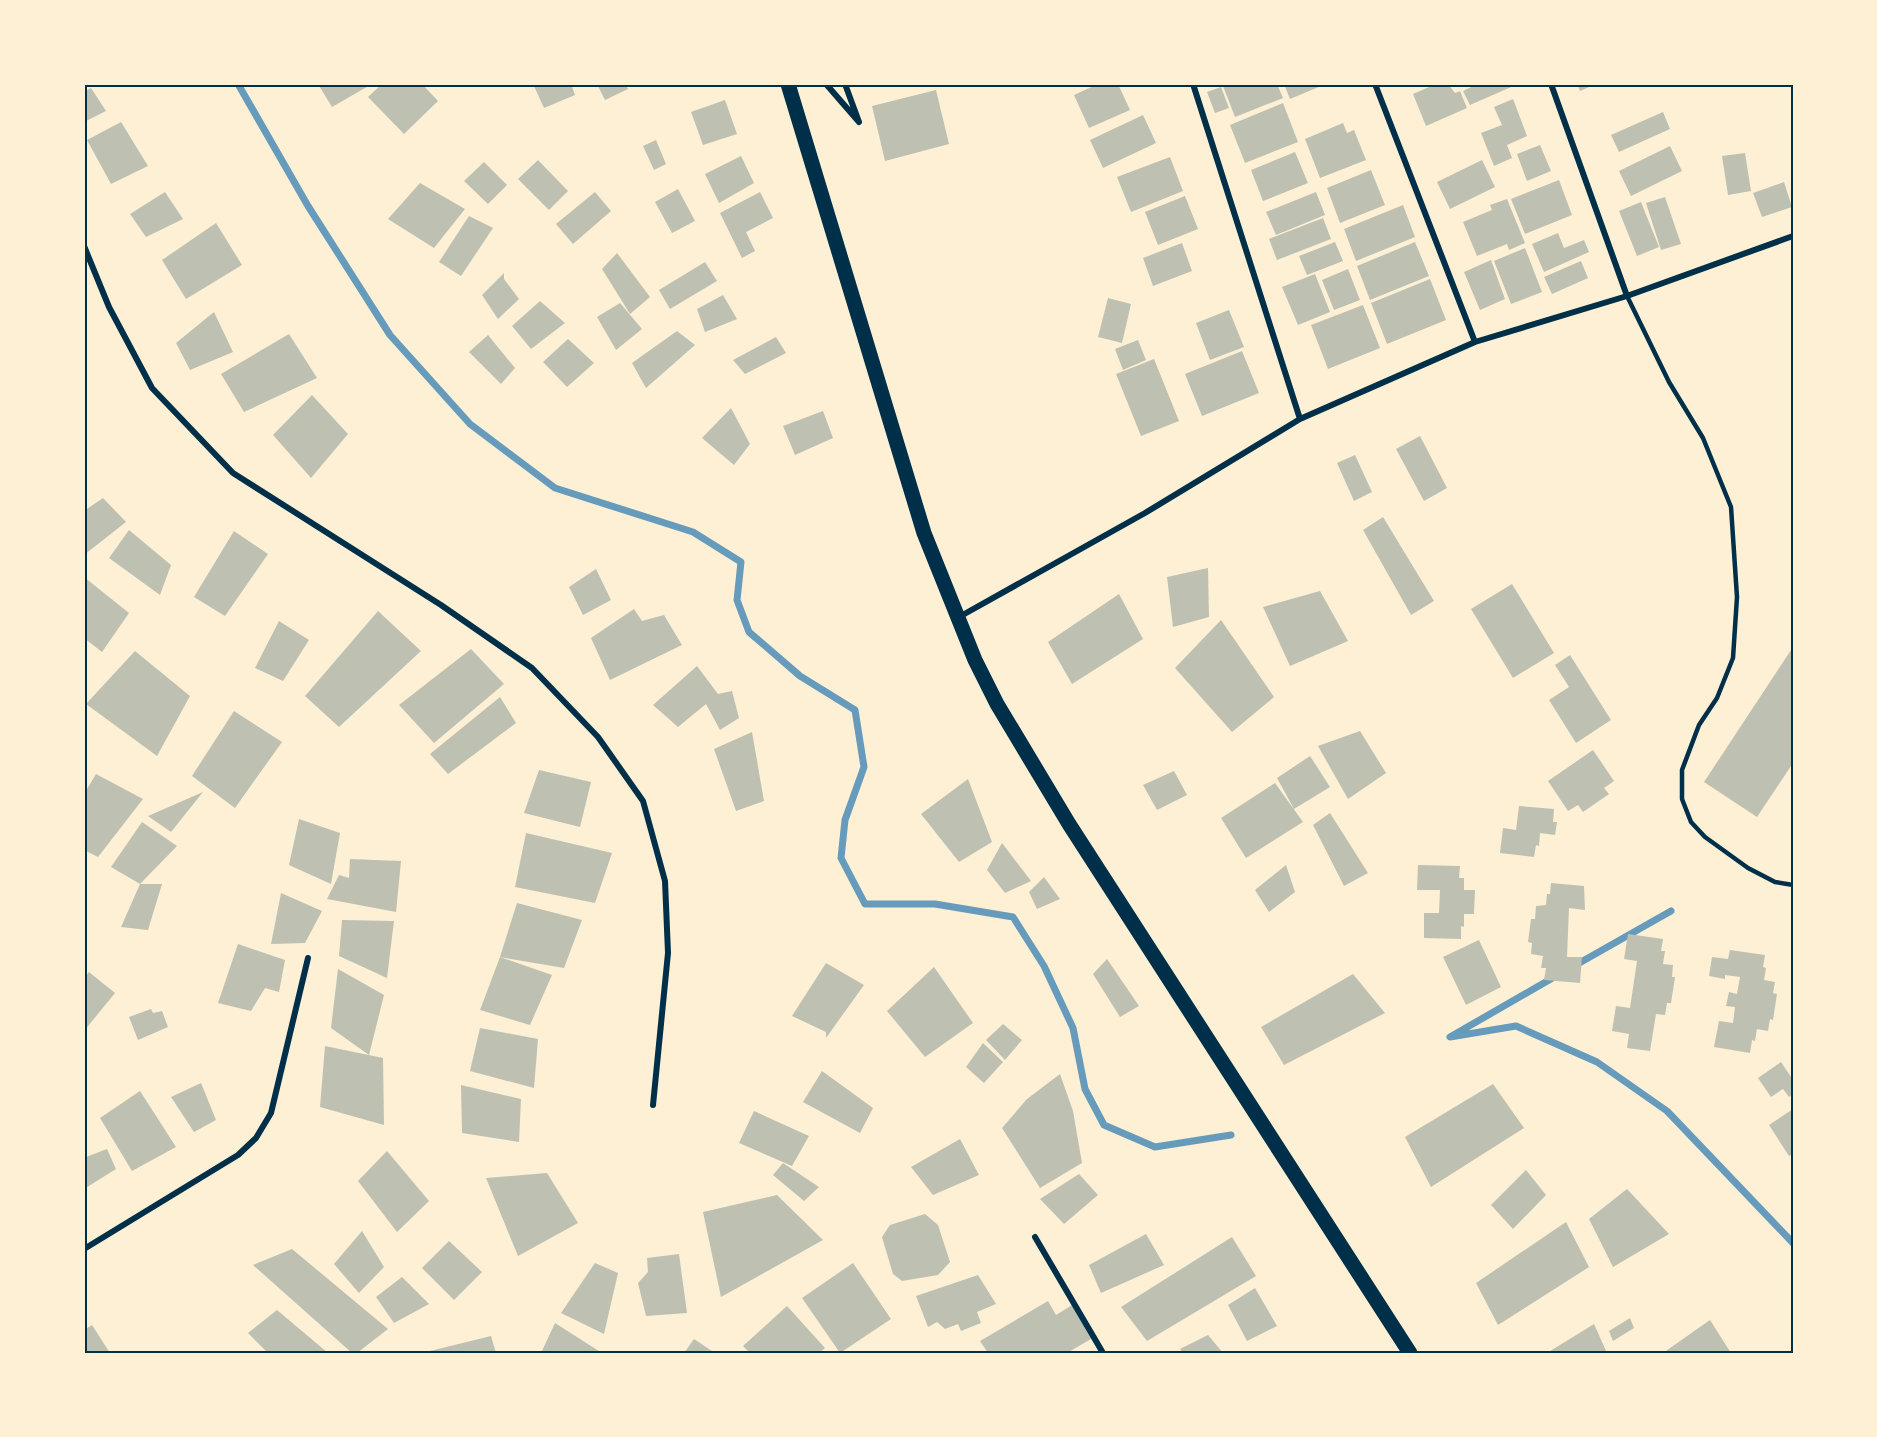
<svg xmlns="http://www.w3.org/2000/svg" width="1877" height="1437" font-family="Cabin,sans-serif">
  <rect width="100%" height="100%" fill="#fdf0d5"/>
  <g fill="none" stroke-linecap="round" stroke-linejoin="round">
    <!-- stream -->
    <path stroke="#669bbc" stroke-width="7" d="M238,84L308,206L390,335L470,424L555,488L693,532L741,562L737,600L749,632L800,676L855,710L864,767L845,820L841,858L865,904H935L1013,917L1044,966L1073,1028L1085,1089L1104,1125L1155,1147L1231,1135
      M1574,966L1671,911
      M1556,976L1450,1037L1516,1026L1597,1062L1667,1111L1793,1243"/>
  </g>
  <!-- building -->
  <path fill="#bec0b2" d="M318,84H372L332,107Z
    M382,84H422L438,101L404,134L368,97Z
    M533,84H571L575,95L544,108Z
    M597,84H625L628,89L605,100Z
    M1098,84H1118L1130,110L1089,128L1074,95Z
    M1228,84H1277L1283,98L1235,117L1223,86Z
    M1284,84H1320L1321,86L1290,99Z
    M1436,84H1448L1455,93L1460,91L1467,108L1426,126L1413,94Z
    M1477,84H1518L1470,105L1463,91Z
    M1577,84H1596L1580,91Z
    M1221,87L1229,108L1215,113L1207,92Z
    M91,88L106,111L84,122V92Z
    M936,90L949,144L885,161L872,106Z
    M1513,99L1527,136L1507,145L1512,158L1494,166L1481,133L1502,125L1494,107Z
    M725,100L737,134L703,145L691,112Z
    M1283,103L1298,142L1245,163L1230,125Z
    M1663,112L1670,129L1619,152L1611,135Z
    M1143,115L1156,143L1103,168L1090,140Z
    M121,122L148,166L111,184L87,140Z
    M1343,123L1347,133L1354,130L1366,160L1320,178L1305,139Z
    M656,140L666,164L654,170L643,146Z
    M1540,145L1551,171L1527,181L1517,154Z
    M1670,146L1682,171L1631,196L1619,171Z
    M1295,152L1308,183L1263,201L1251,170Z
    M1745,153L1751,191L1728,195L1722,156Z
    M741,156L754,183L719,203L705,174Z
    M1170,157L1183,191L1131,212L1117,177Z
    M538,160L568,191L549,210L518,179Z
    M1482,160L1495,187L1450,209L1437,182Z
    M484,162L507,185L488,204L464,181Z
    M1371,170L1385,205L1340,223L1327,188Z
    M1559,180L1572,215L1525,234L1511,199Z
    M1784,182L1792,207L1762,217L1753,193Z
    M420,183L465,209L434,248L388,219Z
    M678,189L695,221L672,233L655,202Z
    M165,192L183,219L146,237L130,214Z
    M595,192L611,211L573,244L556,224Z
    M760,192L773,218L746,232L755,251L742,258L720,213Z
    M1316,192L1325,215L1276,235L1266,212Z
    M1185,196L1198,229L1158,245L1145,212Z
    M1665,197L1681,244L1661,250L1646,203Z
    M1507,199L1525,243L1509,250L1507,244L1477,256L1463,222L1492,210L1490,205Z
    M1641,202L1659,247L1637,256L1619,211Z
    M1403,205L1415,237L1356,261L1344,229Z
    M469,216L493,228L461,276L439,262Z
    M1323,218L1331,239L1277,260L1269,239Z
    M216,223L242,265L186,299L162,260Z
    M1558,233L1564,248L1584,240L1589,252L1544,272L1532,244Z
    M1335,242L1343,261L1307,275L1299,256Z
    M1415,242L1429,276L1370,300L1357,266Z
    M1182,243L1192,271L1153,286L1143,258Z
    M1525,248L1542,292L1511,304L1494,261Z
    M617,253L650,297L630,314L602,269Z
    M1491,260L1505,299L1480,310L1464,272Z
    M1581,261L1588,278L1552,294L1544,277Z
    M705,262L717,281L670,309L659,290Z
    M1348,269L1360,300L1334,310L1322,280Z
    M504,273V279L519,299L498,319L482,295Z
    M1315,274L1330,312L1298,325L1282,287Z
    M1430,279L1446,320L1387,344L1371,303Z
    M723,295L737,319L705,332L697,309Z
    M1108,298L1131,304L1122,343L1098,337Z
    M540,301L565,323L531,349L512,326Z
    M620,303L642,329L616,350L597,317Z
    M1363,305L1380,348L1328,369L1311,325Z
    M1229,310L1244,347L1210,360L1196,323Z
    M214,312L233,352L190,370L176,343Z
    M677,331L695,345L646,388L632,363Z
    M289,334L317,378L244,412L221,374Z
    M488,335L515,368L501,384L469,352Z
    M776,337L786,353L745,374L733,360Z
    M568,339L594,363L567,387L543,362Z
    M1138,340L1146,360L1123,370L1115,349Z
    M1242,351L1259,393L1202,416L1185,374Z
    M1154,359L1179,421L1141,436L1116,374Z
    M312,395L348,434L311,478L273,435Z
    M731,408L750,444L734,465L702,438Z
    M823,411L833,438L795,455L783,426Z
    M1420,436L1447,488L1424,501L1396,449Z
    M1355,455L1372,492L1354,501L1337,463Z
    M103,498L126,522L84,555V511Z
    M1383,517L1434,601L1411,615L1363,530Z
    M129,530L171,565L160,595L109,558Z
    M234,531L268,554L225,616L194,597Z
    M1208,568L1209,617L1173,627L1167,577Z
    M596,569L611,600L583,615L569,587Z
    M84,577L129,613L102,652L84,638Z
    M1512,584L1554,653L1513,678L1471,609Z
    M1320,591L1348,641L1290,666L1263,607Z
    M1119,594L1143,639L1072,684L1048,642Z
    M634,609L642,621L664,615L682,645L610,680L591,638Z
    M378,611L421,651L339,727L305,696Z
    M1221,620L1274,697L1232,732L1175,668Z
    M279,621L309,640L283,681L255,668Z
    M1793,647V763L1757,817L1704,782Z
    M471,649L504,684L434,743L399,705Z
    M135,651L190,696L157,756L86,704Z
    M1570,655L1611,720L1576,743L1549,700L1569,687L1555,665Z
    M697,666L718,694L732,691L739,718L720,730L706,704L678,727L653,705Z
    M500,697L516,723L448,774L430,754Z
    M234,711L282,742L235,808L192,776Z
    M1360,731L1386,773L1348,799L1318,746Z
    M752,732L764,801L736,811L714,749Z
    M1593,750L1614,781L1604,788L1609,794L1583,812L1578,805L1568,811L1548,781Z
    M1310,756L1330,787L1294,809L1277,778Z
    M539,770L591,782L580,827L524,813Z
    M1174,771L1187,795L1157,810L1143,785Z
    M96,774L143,799L98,857L84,850V794Z
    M968,779L992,842L959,862L921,814Z
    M1275,783L1303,822L1246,858L1221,818Z
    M203,792L171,832L148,816Z
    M1519,806L1554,809L1553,822H1557L1555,835L1540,833L1539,846L1536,845L1534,857L1500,853L1503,828L1516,830Z
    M1330,813L1368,873L1344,886L1313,825Z
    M299,819L340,833L331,884L289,865Z
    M142,822L177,846L140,884L111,867Z
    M526,833L612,853L595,903L515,887Z
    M1002,843L1031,881L1005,893L987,870Z
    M350,859L401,861L396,912L327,899L339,875L349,878Z
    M1286,865L1295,892L1269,912L1255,890Z
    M1418,865L1460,866L1459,878H1464V890H1475L1474,914H1464V927L1461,926V939L1424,938V913H1439L1440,890H1417Z
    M1044,877L1060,899L1037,909L1029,892Z
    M1551,883L1584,886L1585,910L1569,908L1567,957H1582L1580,983L1544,980L1546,968H1541L1543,956L1531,954L1532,943L1528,942L1531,919H1535L1536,906L1546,905L1547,894H1550Z
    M140,884H162L148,930L121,927Z
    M281,893L322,911L305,943L271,944Z
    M517,903L582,920L564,968L500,957Z
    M342,920L394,921L387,978L339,956Z
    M1628,934L1663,939L1661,951H1665L1663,964L1673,965L1672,977H1675L1671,1003H1667L1665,1015L1656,1014L1650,1051L1627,1048L1629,1034L1612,1031L1616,1006L1630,1008L1637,961L1624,959Z
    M1479,940L1501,987L1466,1005L1443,957Z
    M238,944L285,960L279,992L265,988L251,1011L218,1003Z
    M1730,950L1765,955L1763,967L1766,968L1764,980L1775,982L1773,993L1777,994L1773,1020L1770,1019L1768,1031L1757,1029L1755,1041L1752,1040L1750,1053L1714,1047L1719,1021L1733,1023L1735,1007L1726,1006L1729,992L1737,994L1740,977L1725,975V979L1709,976L1712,957L1728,959Z
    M500,957L552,975L530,1025L480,1010Z
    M1107,959L1139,1006L1120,1017L1093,974Z
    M826,963L864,985L826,1038V1032L792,1016Z
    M934,967L973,1023L925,1057L887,1011Z
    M338,969L384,995L369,1055L331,1028Z
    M89,972L115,993L84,1031V978Z
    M1353,974L1385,1013L1284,1065L1261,1027Z
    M151,1009L153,1013L162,1011L168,1027L138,1040L129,1017Z
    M1003,1024L1022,1040L1005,1060L986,1040Z
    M480,1028L538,1039L534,1088L470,1071Z
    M983,1043L1003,1062L984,1083L966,1067Z
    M325,1046L383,1058L384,1125L320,1107Z
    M1781,1062L1793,1080V1094L1789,1097L1783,1089L1771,1097L1758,1078Z
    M822,1071L873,1108L860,1133L803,1102Z
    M1060,1074L1073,1111L1082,1163L1040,1188L1002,1128L1027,1099Z
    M201,1083L216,1120L194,1132L171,1097Z
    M1493,1084L1524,1128L1431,1187L1405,1137Z
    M461,1085L521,1099L519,1142L462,1133Z
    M140,1091L176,1147L132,1171L100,1118Z
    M1793,1109V1154L1789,1156L1769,1125Z
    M754,1111L809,1136L792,1166L739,1143Z
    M960,1139L979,1175L933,1195L911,1167Z
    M107,1149L116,1169L84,1189V1154L86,1157Z
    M387,1151L429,1201L397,1232L358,1181Z
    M783,1163L819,1187L804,1201L773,1175Z
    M1526,1170L1546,1195L1513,1229L1491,1205Z
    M547,1173L578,1223L518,1256L486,1178Z
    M1079,1174L1098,1195L1064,1224L1040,1199Z
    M1627,1189L1669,1234L1613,1267L1589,1219Z
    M777,1195L823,1240L721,1297L703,1212Z
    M925,1214L938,1225L950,1262L938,1275L902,1281L893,1274L882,1237L890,1225Z
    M1566,1222L1589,1267L1498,1325L1476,1283Z
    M362,1231L384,1267L359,1293L334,1264Z
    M1146,1234L1164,1265L1101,1293L1089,1265Z
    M1232,1237L1256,1276L1147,1341L1121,1307Z
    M449,1241L482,1272L454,1300L422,1268Z
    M292,1249L388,1329L357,1353H352L253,1265Z
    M679,1254L687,1313L646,1316L638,1283L648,1272L647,1258Z
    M595,1263L618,1273L604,1334L561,1313Z
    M853,1263L891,1319L840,1353L802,1298Z
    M978,1275L996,1304L977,1312L981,1323L961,1331L958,1324L945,1329L937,1322L928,1327L916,1296Z
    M402,1277L429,1304L394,1323L376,1297Z
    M1255,1288L1277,1326L1247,1341L1228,1305Z
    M1048,1301L1056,1315L1072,1305L1091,1339L1067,1353H988L980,1341Z
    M787,1306L825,1348L819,1353H750L743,1346Z
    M277,1310L328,1353H268L248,1333Z
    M1630,1318L1634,1328L1613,1341L1609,1331Z
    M1710,1320L1731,1353H1663Z
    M555,1323L602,1353H541Z
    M1594,1324L1607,1353H1547Z
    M92,1325L110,1353H84V1330Z
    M1208,1335L1223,1353H1183L1180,1349Z
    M491,1336L496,1353H431L430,1351Z
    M694,1339L715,1353H684Z"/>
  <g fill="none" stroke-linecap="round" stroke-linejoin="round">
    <!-- service -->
    <path stroke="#003049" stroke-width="4.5" d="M1627,296L1669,382L1703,438L1731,507L1737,597L1733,658L1717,698L1699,725L1682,770V799L1691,822L1705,837L1748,868L1775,882L1793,885"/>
    <!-- minor -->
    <path stroke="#003049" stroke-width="6" d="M826,84L859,122L845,84
      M1193,84L1300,419
      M1375,84L1475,342
      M1551,84L1627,296
      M84,246L109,307L152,388L233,473L441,605L532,668L598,737L643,801L665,881L668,953L653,1105
      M959,617L1145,513L1300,419L1475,342L1627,296L1793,236
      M1035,1237L1103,1353
      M84,1249L238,1155L256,1138L271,1113L308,958"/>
    <!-- primary -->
    <path stroke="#003049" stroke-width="15" d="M788,84L924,533L975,660L997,704L1069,824L1410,1353"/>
  </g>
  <!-- border -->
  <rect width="1877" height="1437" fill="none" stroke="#fdf0d5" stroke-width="171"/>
  <rect x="86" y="86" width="1706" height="1266" fill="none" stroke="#003049" stroke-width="2"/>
</svg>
